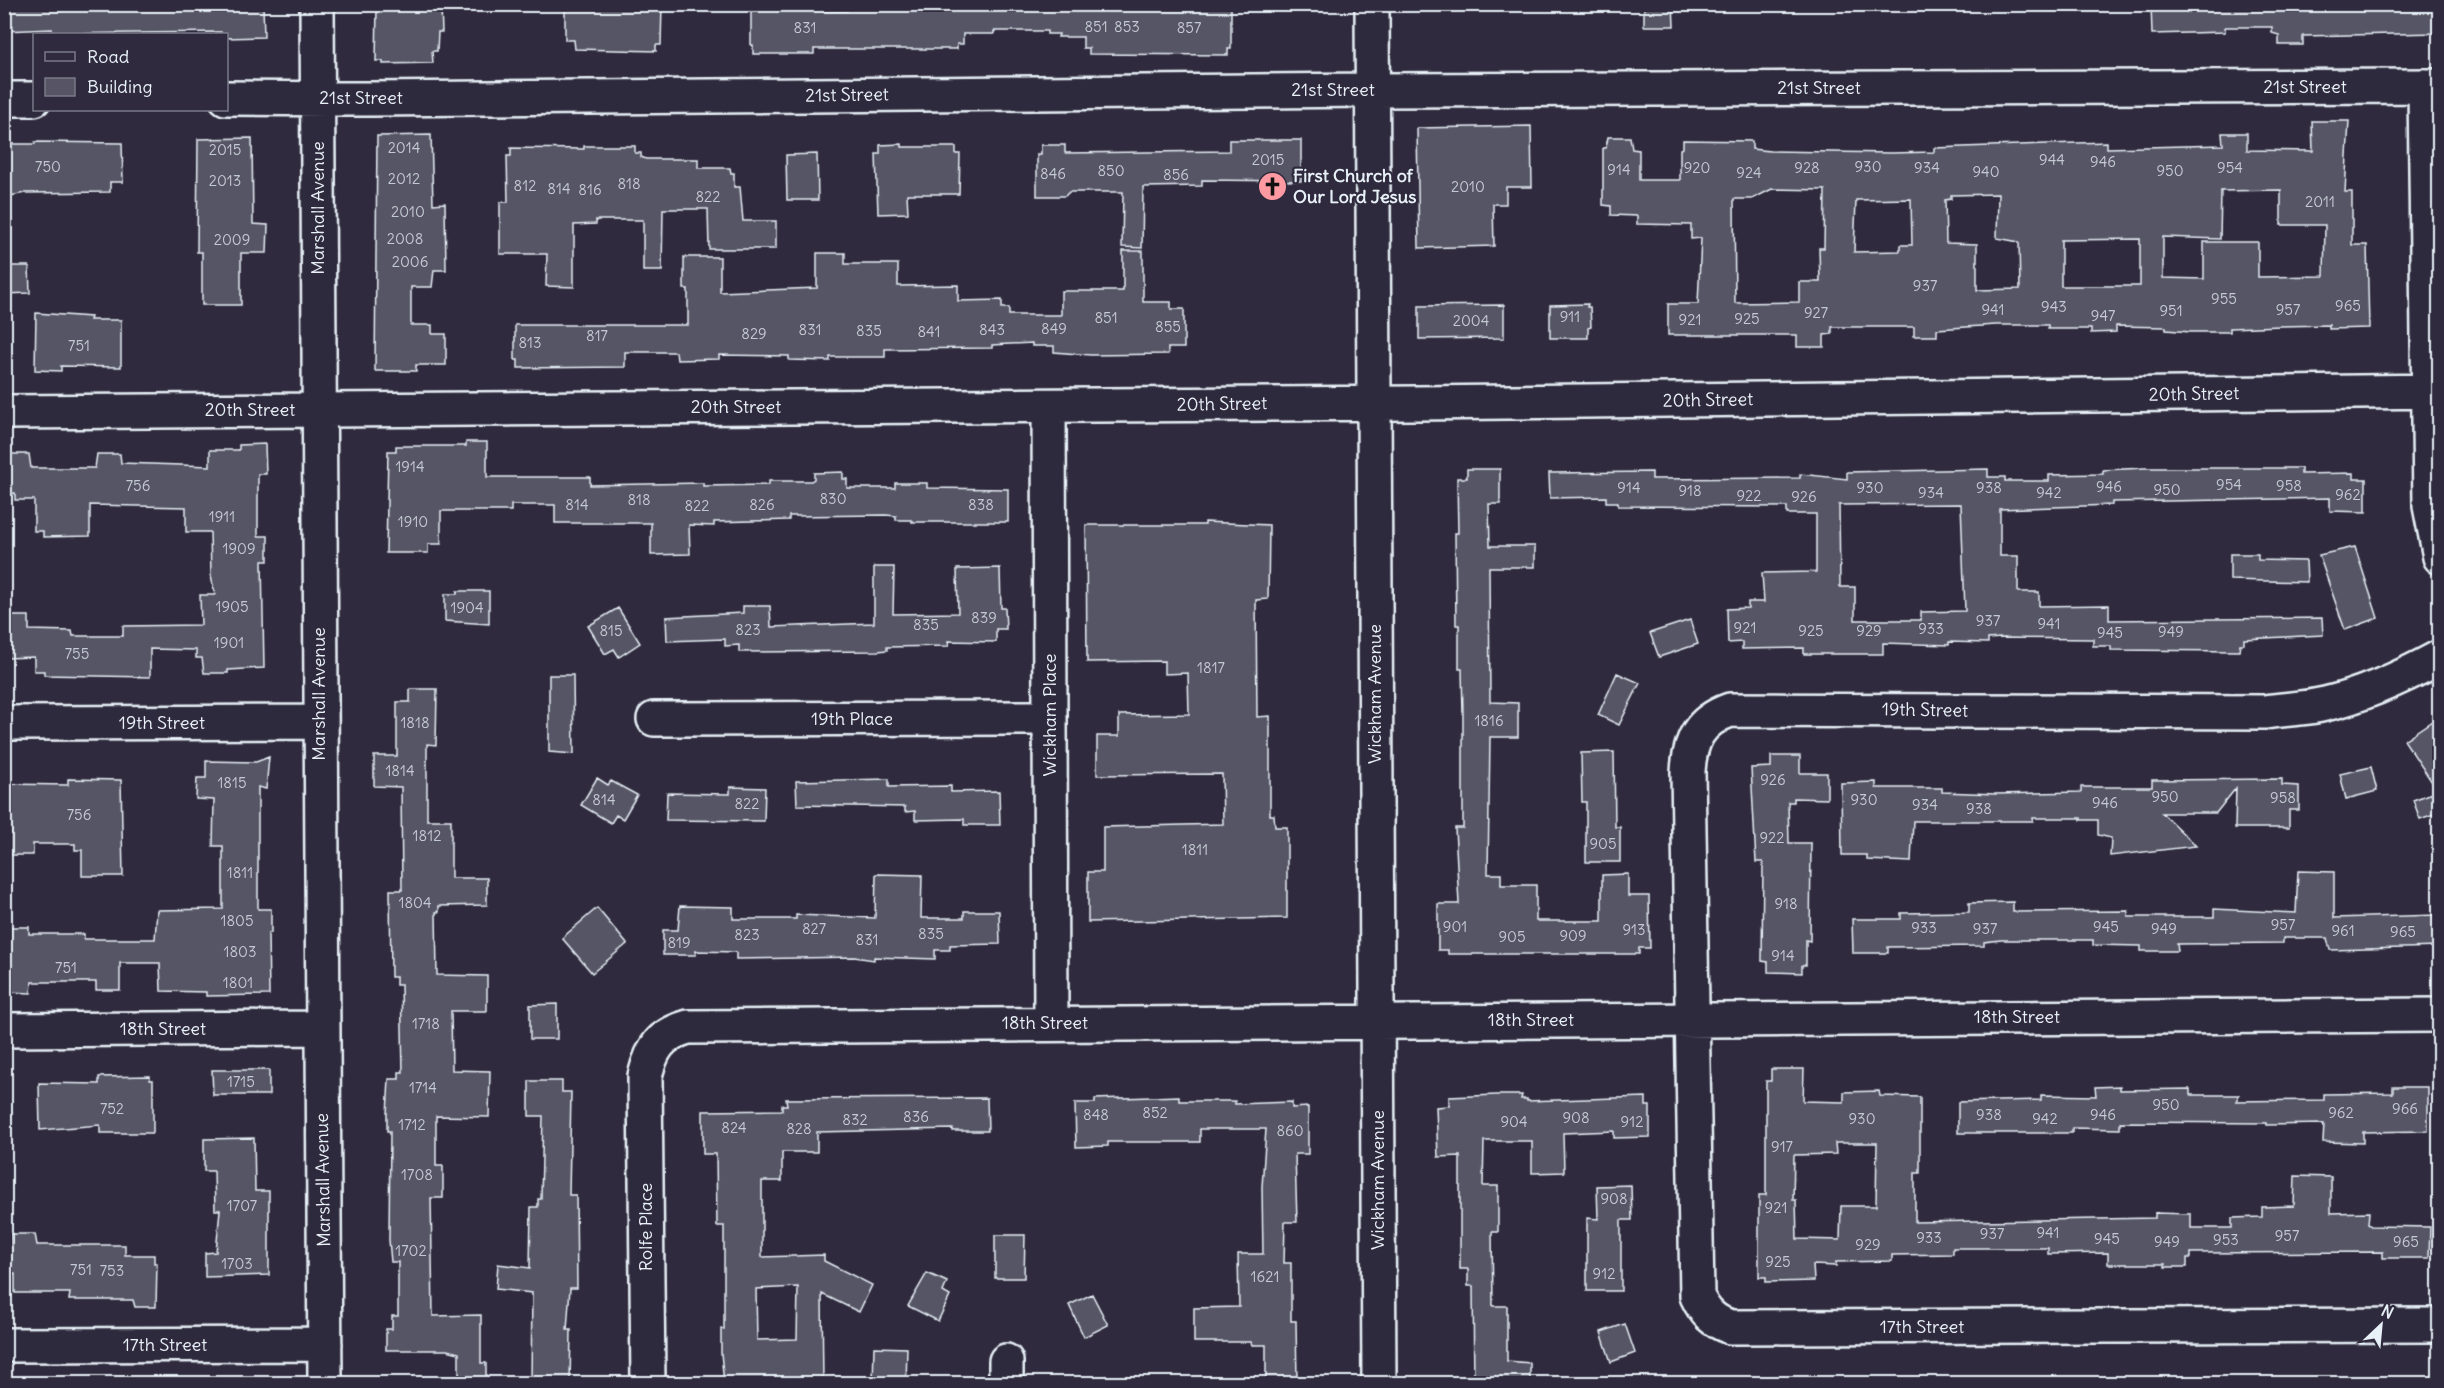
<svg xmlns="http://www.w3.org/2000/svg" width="2444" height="1388" font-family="Delius,sans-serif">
  <rect width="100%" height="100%" fill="#2f2a3d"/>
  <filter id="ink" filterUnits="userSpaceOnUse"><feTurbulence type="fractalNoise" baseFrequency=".0167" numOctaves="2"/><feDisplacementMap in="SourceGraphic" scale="12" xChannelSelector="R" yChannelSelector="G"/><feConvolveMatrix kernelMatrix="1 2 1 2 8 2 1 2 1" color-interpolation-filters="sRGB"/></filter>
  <g filter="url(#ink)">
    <!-- building -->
    <path fill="#575565" stroke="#e8f1f8" stroke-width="1.5" fill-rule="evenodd" d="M4,4L263,5L264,37L226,38V34H221V32L52,34V29L4,31Z
      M565,4H662L661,45H656V51L575,49L574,40H565Z
      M751,4L806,5V11H847V4H1231V49H1228V55L1089,54V48H1083V37H1058L1059,34H1047V31H994V34H963V44H957V49H814V54H753V45H751Z
      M1644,4H1673L1674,26H1644Z
      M2151,4H2439V33L2303,36V45H2279V35L2272,33V27H2225V32L2152,34Z
      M441,7L442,32H438L437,51H432L433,63L383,64V61H376L377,8Z
      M2312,121H2349L2345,192H2352V245H2367L2369,328L2329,329V325L2281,326L2230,328V332H2191L2166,330V327L2116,326V332L2091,333V329H2048V325H1996L1937,329V336H1914V327H1832V334L1824,335V347H1797V335H1668V304H1698L1701,238L1691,239V225L1637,224V216L1611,215V206L1603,205V148H1606L1608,137H1630L1632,149L1639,150V180H1680V149L1683,148V140L1752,141V149L1770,151L1891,153L1934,152V148L2107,142V148L2223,145L2222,133H2247V150L2313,151ZM1772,189L1825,190L1824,248H1819L1820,282H1799V302L1735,303L1734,199H1752ZM2281,190V225H2325L2324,276L2258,277V242H2204V279L2163,278V237L2220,239L2221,191ZM1998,194L1997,238L2019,242L2020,289L1977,290V244L1946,243L1945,200L1951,199V195ZM1911,199L1912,245H1900V251L1854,252L1856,200ZM2140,239V286H2061V240Z
      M1531,126L1532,187H1506V204H1493L1494,246L1419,248L1417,128Z
      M431,135L433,204L445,203L446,270H434L432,287H411V325H432V334H446V365H416V371H375L377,136Z
      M252,138L253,224L268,225L267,253H241V305H202V252H197L198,139Z
      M1229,140H1301V181L1202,180V186L1143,187L1142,248L1122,247L1123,192H1069L1065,196H1037V154H1041V145H1065V153L1229,151Z
      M35,142L122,143L123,182H110V192L25,193L10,196V144H35Z
      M902,144V147H956V154H960L959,194H907L908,213L878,214L876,154H880V145Z
      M584,146H635V153H641V157L646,159H698V168H730L731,173H734V187H740L743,221H776V249H709L708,209H663L662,271H643V220H596V224L574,225V287L546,286L547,254H500V202H508L507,156H511V148L584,149Z
      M817,154L818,200H787L786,155Z
      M1123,251H1143V302H1171V309H1184V348H1168V354L1091,355L1054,352V346H1032V343L992,345V348L885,349V357H830V361L789,360V356L719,355V359L677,360L676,352H625V367L518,368V360H515V325H688V289H684V257H720V292L817,288V253H845V264H898V286L958,285V301L1002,300V308H1009V315H1061V291H1123Z
      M4,266H29L30,293L4,294Z
      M1588,304L1587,307H1590L1591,327L1588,328V338H1550V305Z
      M1504,305V338L1419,339V306Z
      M36,313L91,317L90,320H121V367L61,366V371L35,370Z
      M466,442H487V477H590V485L703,483V486L769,485V481H811L814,479V473L843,472V479H847V488H895V483H927V488L1008,489V522H912V520H896V516L886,515L789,516V520L714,522V526L689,525L690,554L651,555V523H555V505H511V511H441V544H428V553H386L388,451H396V446H466Z
      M265,444L266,474H258V536H268V561H262L264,668L228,670V673H204L202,658H196V650L150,649V677L44,675V671H34V657L6,658L5,616H29V630L72,631L73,636H123V626L201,625L200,595H215L211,576L210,532H186V507L90,505V536L43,537V531H34V500H15V493L5,494L6,454H29L31,468H95L97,454H120L121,463L210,466V450H239V445Z
      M2145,468H2301V474L2354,473V479H2366V512L2330,511V498L2112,502V505L2000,509V556H2018V592H2039V606L2109,605V620L2322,618L2323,635L2244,639V644H2240L2239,651L2111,650V646H2093V639L2001,638L1988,639V643L1949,642V645L1883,643V654H1804V648L1742,649V642L1728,643L1727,609L1748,608V602H1764L1762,573L1816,572V514H1787V507L1618,506V502H1606V497L1550,498L1549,473L1652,472V479L1800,478V474L1847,479V472L1988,469V477H2005V481H2049V475L2103,474V470ZM1961,504L1965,611L1921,612V620H1855V587H1840L1839,505Z
      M1467,469H1500V504H1489L1490,546H1535V567H1489L1490,702L1518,703V737H1490L1488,874H1501V885H1536V921H1602V875L1628,874V896H1649L1650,948H1639V954H1448V950H1438V904H1459L1455,828H1463V715L1462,669H1459V625H1456L1455,533H1458L1457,478H1467Z
      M1205,522L1269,525L1268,599L1256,600L1257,717L1270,716V815H1274L1275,827H1287V918L1088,922V872H1103V827L1223,824L1222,774L1097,775V736H1119V715L1189,714L1188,673L1164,674V661L1087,662L1086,525H1205Z
      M2355,547L2378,618L2345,630L2319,555Z
      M2230,554H2258V560L2306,561L2307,582L2230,580Z
      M874,567H894L893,614L958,613L957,569L1000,568L1001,608H1005L1006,629H996V642L948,641L949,646L887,647V650L878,651L739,652V645L725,646V639L667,641L666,617L743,613V606H770L771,627L874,623Z
      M457,591H489V624L445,621V594H457Z
      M618,608L640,643L619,657L614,649L605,654L588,626Z
      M1690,620L1698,644L1659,657L1650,633Z
      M1617,673L1640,683L1619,725L1598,715Z
      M549,675H573L574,754L549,752Z
      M410,689H437L436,745L427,744V820H451V878H487V905L439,906V912H436L437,975L487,976V1011H451L452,1070L490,1071L489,1117L436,1116V1166H443V1198H431L433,1316L481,1315V1363H486V1383H459V1353L447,1350H386V1329H392V1316H398V1262H391L389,1240L390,1131H387V1114L389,1079H399V1072H403L401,985H396V977H391L390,890H402L401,787L374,786V756H397V702H410Z
      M2432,721L2439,732V812L2420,819L2413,800L2438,791L2404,740Z
      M1614,752L1615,827H1620V862H1586V802H1582L1581,753Z
      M1771,756H1800V773H1827V799L1794,798V802H1788L1789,843H1811L1810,941L1806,940V965H1802V973L1768,972V962L1762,961L1763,862H1756L1751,768L1771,767Z
      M269,757L266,789L258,787V909H271V933H268L269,995L206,996V992L161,991L160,963H120V990H96V982H32L31,993L7,992L5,986L7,927H29V934H84V939H155L157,910L223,909V846H213L214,800L196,799L197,778H206V761L256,762Z
      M2371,767L2377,791L2346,799L2340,774Z
      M597,778L608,785L611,781L637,795L623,819L616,815L611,823L581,805Z
      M68,779L121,780L123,876H82V850H75V844H33V855H6L5,784L68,785Z
      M889,779V787L951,786V792L999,791L1000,825H964V819L915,820V811L905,812V807L797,805L796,781Z
      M2282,779V785L2299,786V810H2289V828H2235L2236,788L2216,813H2162L2196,846L2110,856L2111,838L2098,835V820H2081V818H2033V821H1913L1911,862L1867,860V855H1842L1841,783L1876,782V788H1942V792L1996,794L2081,792V787H2152V780Z
      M730,787L765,788L764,821L666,820L667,793L730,794Z
      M2298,871L2334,872V918L2439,915V947L2330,950L2327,938H2283V943L2177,944L2178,951H2141V946L2093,945V940H2001L1984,942V946L1888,947V953H1853L1852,919H1901V913L1969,912V903L2013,902V912L2128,911V917H2214V909L2296,913Z
      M876,874L922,875L921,918H964V911H999L1000,944L950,945V950H935V959L874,957V960L854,957L736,959V952L696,951V955H663V930H678L680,906L733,907V919H796V915L875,918Z
      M597,908L627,944L592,973L562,938Z
      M557,1004V1039H530V1005Z
      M1771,1069H1804L1803,1101L1844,1102V1092L1879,1091L1880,1096L1920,1097V1173H1915V1222L2155,1218V1213L2191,1214V1228H2232V1218L2262,1217V1207L2294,1206L2295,1176L2331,1177V1213L2369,1212L2368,1224L2371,1226L2430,1227L2429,1258H2383V1252L2191,1253V1258H2187V1267H2165V1264H2108V1253L2048,1254V1248H1953V1254L1892,1255V1261L1836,1262V1266L1813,1265L1814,1281L1766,1282V1277H1759V1195H1766V1081H1771ZM1835,1143H1877L1876,1206H1841L1840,1240L1797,1239L1796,1200H1793L1794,1155L1836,1154Z
      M212,1070H269V1095H213Z
      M150,1076V1080H153V1133H100V1125L40,1130L39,1083L99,1084V1077Z
      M529,1081H562V1092H571L569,1195H576L577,1288H570L567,1330H571L570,1383H531L532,1293L496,1289L498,1264L530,1268L531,1207H538V1199H541L543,1116H529Z
      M2120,1086V1090L2190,1089V1095H2239L2236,1101L2324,1100V1094L2393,1093V1087H2428V1131L2363,1132V1143L2323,1142L2324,1124L2266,1125V1123L2120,1122V1129L2072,1128V1133H1958V1102L2041,1100V1095L2096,1096L2095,1087Z
      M1497,1095H1522L1521,1099H1527V1101L1646,1097V1106H1650V1137L1614,1138V1131L1563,1133L1564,1172L1532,1173V1141H1484L1483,1186H1498V1232H1492L1493,1306H1507V1361L1530,1363V1383H1474L1473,1286H1468V1269H1460V1156L1438,1157L1436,1107L1449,1106V1097Z
      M1179,1096V1101H1235V1104L1292,1102V1108L1308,1107V1154H1295L1297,1222H1285L1284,1263H1291V1321H1296L1297,1383H1266V1345H1252L1251,1342H1194V1308L1239,1307L1238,1254H1263L1262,1187L1266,1129H1200V1142H1108V1146L1076,1147L1075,1103H1095V1099Z
      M987,1098L988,1131H953V1129L817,1132V1152H782V1181H762V1257L824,1255V1261L872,1285L859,1312L822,1294L823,1383H724L721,1353V1329H724V1226H717L716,1154H703V1111L782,1110V1105H787L786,1099ZM798,1287L797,1339L757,1340L756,1289Z
      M254,1138L255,1191H269V1275L205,1277V1253L216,1252L220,1210H215L214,1171H204V1139Z
      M1631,1185L1632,1220H1621V1291H1587V1218L1598,1219L1597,1186Z
      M10,1234H35L37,1245H125V1255H154V1263H157L156,1307H135L133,1300H69L70,1293H15V1274H8Z
      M995,1235H1025L1024,1278H995Z
      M927,1273L947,1282L943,1292L950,1296L938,1321L908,1306Z
      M1092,1294L1108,1325L1084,1337L1069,1305Z
      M1625,1324L1635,1353L1611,1362L1601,1332Z
      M874,1347L907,1348L906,1383H873Z"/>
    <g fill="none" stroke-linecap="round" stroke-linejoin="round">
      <defs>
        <path id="minor" d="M317,4L325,1384
          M1372,4L1379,1384
          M2425,86L2430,506L2440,557
          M226,98L370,99L1372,90L2440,86
          M4,99H34
          M1049,406L1051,1023
          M4,412L1417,403L2440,391
          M2440,657C2403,677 2365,695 2325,704C2305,709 2284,709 2265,712L1730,710C1699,721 1690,740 1688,771L1697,1296C1705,1313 1713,1321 1730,1327L2440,1325
          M654,719L1050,718
          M4,723L319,722
          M4,1030L321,1028
          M4,1345L325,1344
          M1006,1361V1384
          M648,1384L645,1076C652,1048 660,1035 688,1027L2440,1015"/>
      </defs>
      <!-- minor casing -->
      <use href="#minor" stroke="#e8f1f8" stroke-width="38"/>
      <!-- minor -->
      <use href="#minor" stroke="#2f2a3d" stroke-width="33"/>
    </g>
  </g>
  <!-- icons -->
  <defs>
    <symbol id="church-disc" viewBox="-11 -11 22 22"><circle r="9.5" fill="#ff9aa2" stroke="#2f2a3d"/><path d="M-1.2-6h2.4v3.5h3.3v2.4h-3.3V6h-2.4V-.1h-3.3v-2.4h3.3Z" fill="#111"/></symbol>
  </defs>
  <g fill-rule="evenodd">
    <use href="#church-disc" x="1256" y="170" width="33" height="33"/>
  </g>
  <g text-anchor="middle" stroke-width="4.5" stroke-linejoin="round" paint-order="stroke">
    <!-- number labels -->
    <g font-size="15" fill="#c4cad3">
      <text x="1096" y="32">851</text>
      <text x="1127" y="32">853</text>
      <text x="805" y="33">831</text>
      <text x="1189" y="33">857</text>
      <text x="404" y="153">2014</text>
      <text x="225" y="155">2015</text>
      <text x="1268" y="165">2015</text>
      <text x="2052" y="165">944</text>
      <text x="2103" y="167">946</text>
      <text x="48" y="172">750</text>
      <text x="1868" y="172">930</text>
      <text x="1697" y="173">920</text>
      <text x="1807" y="173">928</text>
      <text x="1927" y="173">934</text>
      <text x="2230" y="173">954</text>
      <text x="1619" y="175">914</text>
      <text x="1111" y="176">850</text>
      <text x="2170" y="176">950</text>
      <text x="1986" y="177">940</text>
      <text x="1749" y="178">924</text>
      <text x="1053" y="179">846</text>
      <text x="1176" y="180">856</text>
      <text x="404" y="184">2012</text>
      <text x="225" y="186">2013</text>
      <text x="629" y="189">818</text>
      <text x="525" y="191">812</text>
      <text x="1468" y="192">2010</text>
      <text x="559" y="194">814</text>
      <text x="590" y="195">816</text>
      <text x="708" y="202">822</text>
      <text x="2320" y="207">2011</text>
      <text x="408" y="217">2010</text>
      <text x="405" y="244">2008</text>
      <text x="232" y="245">2009</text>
      <text x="410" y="267">2006</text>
      <text x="1925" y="291">937</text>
      <text x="2224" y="304">955</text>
      <text x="2348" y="311">965</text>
      <text x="2054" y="312">943</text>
      <text x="1993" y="315">941</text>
      <text x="2288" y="315">957</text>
      <text x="2171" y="316">951</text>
      <text x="1816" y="318">927</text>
      <text x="2103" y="321">947</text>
      <text x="1570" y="322">911</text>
      <text x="1106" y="323">851</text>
      <text x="1747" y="324">925</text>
      <text x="1690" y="325">921</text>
      <text x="1471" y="326">2004</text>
      <text x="1168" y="332">855</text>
      <text x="1054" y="334">849</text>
      <text x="810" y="335">831</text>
      <text x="992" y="335">843</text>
      <text x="869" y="336">835</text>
      <text x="929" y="337">841</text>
      <text x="754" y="339">829</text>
      <text x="597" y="341">817</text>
      <text x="530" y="348">813</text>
      <text x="79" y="351">751</text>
      <text x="410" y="472">1914</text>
      <text x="2229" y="490">954</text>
      <text x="138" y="491">756</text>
      <text x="2289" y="491">958</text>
      <text x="2109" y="492">946</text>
      <text x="1629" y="493">914</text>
      <text x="1870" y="493">930</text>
      <text x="1989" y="493">938</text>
      <text x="2167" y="495">950</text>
      <text x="1690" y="496">918</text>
      <text x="1931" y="498">934</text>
      <text x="2049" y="498">942</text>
      <text x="2348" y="500">962</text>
      <text x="1749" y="501">922</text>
      <text x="1804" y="502">926</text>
      <text x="833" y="504">830</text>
      <text x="639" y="505">818</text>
      <text x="577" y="510">814</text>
      <text x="762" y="510">826</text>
      <text x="981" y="510">838</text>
      <text x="697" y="511">822</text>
      <text x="222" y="522">1911</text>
      <text x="413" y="527">1910</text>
      <text x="239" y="554">1909</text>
      <text x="232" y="612">1905</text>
      <text x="467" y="613">1904</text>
      <text x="984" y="623">839</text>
      <text x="1988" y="626">937</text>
      <text x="2049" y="629">941</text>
      <text x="926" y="630">835</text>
      <text x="1745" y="633">921</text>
      <text x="1931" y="634">933</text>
      <text x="748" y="635">823</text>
      <text x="611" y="636">815</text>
      <text x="1811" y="636">925</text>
      <text x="1869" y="636">929</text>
      <text x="2171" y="637">949</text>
      <text x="2110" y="638">945</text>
      <text x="229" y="648">1901</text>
      <text x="77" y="659">755</text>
      <text x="1211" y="673">1817</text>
      <text x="1489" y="726">1816</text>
      <text x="415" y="728">1818</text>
      <text x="400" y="776">1814</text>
      <text x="1773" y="785">926</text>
      <text x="232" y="788">1815</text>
      <text x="2165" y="802">950</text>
      <text x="2283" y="803">958</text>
      <text x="604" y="805">814</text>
      <text x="1864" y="805">930</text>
      <text x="2105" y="808">946</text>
      <text x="747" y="809">822</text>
      <text x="1925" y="810">934</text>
      <text x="1979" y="814">938</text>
      <text x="79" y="820">756</text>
      <text x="427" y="841">1812</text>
      <text x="1772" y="843">922</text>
      <text x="1603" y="849">905</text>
      <text x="1195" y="855">1811</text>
      <text x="240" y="878">1811</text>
      <text x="415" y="908">1804</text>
      <text x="1786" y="909">918</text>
      <text x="237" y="926">1805</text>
      <text x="2283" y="930">957</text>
      <text x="1455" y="932">901</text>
      <text x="2106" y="932">945</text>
      <text x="1924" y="933">933</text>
      <text x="814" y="934">827</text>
      <text x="1985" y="934">937</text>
      <text x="2164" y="934">949</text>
      <text x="1634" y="935">913</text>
      <text x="2343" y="936">961</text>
      <text x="2403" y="937">965</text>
      <text x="931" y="939">835</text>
      <text x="747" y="940">823</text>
      <text x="1573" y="941">909</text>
      <text x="1512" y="942">905</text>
      <text x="867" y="945">831</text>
      <text x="679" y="948">819</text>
      <text x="240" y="957">1803</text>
      <text x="1783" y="961">914</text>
      <text x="66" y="973">751</text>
      <text x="238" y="988">1801</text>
      <text x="426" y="1029">1718</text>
      <text x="241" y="1087">1715</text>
      <text x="423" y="1093">1714</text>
      <text x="2166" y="1110">950</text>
      <text x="112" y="1114">752</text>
      <text x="2405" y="1114">966</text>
      <text x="1155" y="1118">852</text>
      <text x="2341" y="1118">962</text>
      <text x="1096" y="1120">848</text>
      <text x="1989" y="1120">938</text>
      <text x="2103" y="1120">946</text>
      <text x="916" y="1122">836</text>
      <text x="1576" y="1123">908</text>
      <text x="1862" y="1124">930</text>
      <text x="2045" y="1124">942</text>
      <text x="855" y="1125">832</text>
      <text x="1514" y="1127">904</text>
      <text x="1632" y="1127">912</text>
      <text x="412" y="1130">1712</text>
      <text x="734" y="1133">824</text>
      <text x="799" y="1134">828</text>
      <text x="1290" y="1136">860</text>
      <text x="1782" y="1152">917</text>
      <text x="417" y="1180">1708</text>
      <text x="1614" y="1204">908</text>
      <text x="242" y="1211">1707</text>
      <text x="1776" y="1213">921</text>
      <text x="2048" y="1238">941</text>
      <text x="1992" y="1239">937</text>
      <text x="2287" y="1241">957</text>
      <text x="1929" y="1243">933</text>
      <text x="2107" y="1244">945</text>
      <text x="2226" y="1245">953</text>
      <text x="2167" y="1247">949</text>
      <text x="2406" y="1247">965</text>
      <text x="1868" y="1250">929</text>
      <text x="411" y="1256">1702</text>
      <text x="1778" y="1267">925</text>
      <text x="237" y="1269">1703</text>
      <text x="81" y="1275">751</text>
      <text x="112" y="1276">753</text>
      <text x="1604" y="1279">912</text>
      <text x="1265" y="1282">1621</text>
    </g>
    <!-- street labels -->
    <g font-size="18" fill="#e8f1f8" stroke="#2f2a3d">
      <text x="2305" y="93">21st Street</text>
      <text x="1819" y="94">21st Street</text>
      <text x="1333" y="96">21st Street</text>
      <text transform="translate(847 95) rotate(-1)" y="6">21st Street</text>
      <text x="361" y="104">21st Street</text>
      <text transform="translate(318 208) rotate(-90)" y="6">Marshall Avenue</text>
      <text transform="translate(2194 394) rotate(-1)" y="6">20th Street</text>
      <text transform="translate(1708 400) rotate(-1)" y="6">20th Street</text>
      <text transform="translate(1222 404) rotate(-1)" y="6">20th Street</text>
      <text x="736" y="413">20th Street</text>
      <text x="250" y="416">20th Street</text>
      <text transform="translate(319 694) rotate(-90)" y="6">Marshall Avenue</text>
      <text transform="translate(1375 694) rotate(-90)" y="6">Wickham Avenue</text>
      <text transform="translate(1925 710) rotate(1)" y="6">19th Street</text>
      <text transform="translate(1050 715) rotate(-90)" y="6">Wickham Place</text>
      <text x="852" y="725">19th Place</text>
      <text x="162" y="729">19th Street</text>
      <text x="2017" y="1023">18th Street</text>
      <text x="1531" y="1026">18th Street</text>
      <text x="1045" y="1029">18th Street</text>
      <text x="163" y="1035">18th Street</text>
      <text transform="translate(323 1180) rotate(-91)" y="6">Marshall Avenue</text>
      <text transform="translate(1378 1180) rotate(-90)" y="6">Wickham Avenue</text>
      <text transform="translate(646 1227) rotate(-90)" y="6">Rolfe Place</text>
      <text x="1922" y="1333">17th Street</text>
      <text x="165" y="1351">17th Street</text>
    </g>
    <!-- poi labels -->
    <g font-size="18" font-weight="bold" fill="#e8f1f8" stroke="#2f2a3d" text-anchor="start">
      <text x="1293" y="182">First Church of<tspan x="1293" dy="21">Our Lord Jesus</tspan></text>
    </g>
  </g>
  <!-- margin -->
  <rect width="2444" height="1388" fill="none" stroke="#2f2a3d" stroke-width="24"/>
  <rect x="12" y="12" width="2420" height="1364" fill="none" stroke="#e8f1f8" stroke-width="2" filter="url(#ink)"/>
  <!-- legend -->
  <rect x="33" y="33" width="195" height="78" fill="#2f2a3d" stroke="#797a88" stroke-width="1.5"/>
  <rect x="45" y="52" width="30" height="9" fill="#2f2a3d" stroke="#797a88" stroke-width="1.5"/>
  <text x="87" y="63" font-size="18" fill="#e8f1f8">Road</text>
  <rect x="45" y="78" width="30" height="18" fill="#575565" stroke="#797a88" stroke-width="1.5"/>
  <text x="87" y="93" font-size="18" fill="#e8f1f8">Building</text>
  <!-- north arrow -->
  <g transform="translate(2381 1325) rotate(26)" stroke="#2f2a3d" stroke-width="4.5" paint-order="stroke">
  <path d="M0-4.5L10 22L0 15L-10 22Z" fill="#e8f1f8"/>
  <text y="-9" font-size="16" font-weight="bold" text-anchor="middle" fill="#e8f1f8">N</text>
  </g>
</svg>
